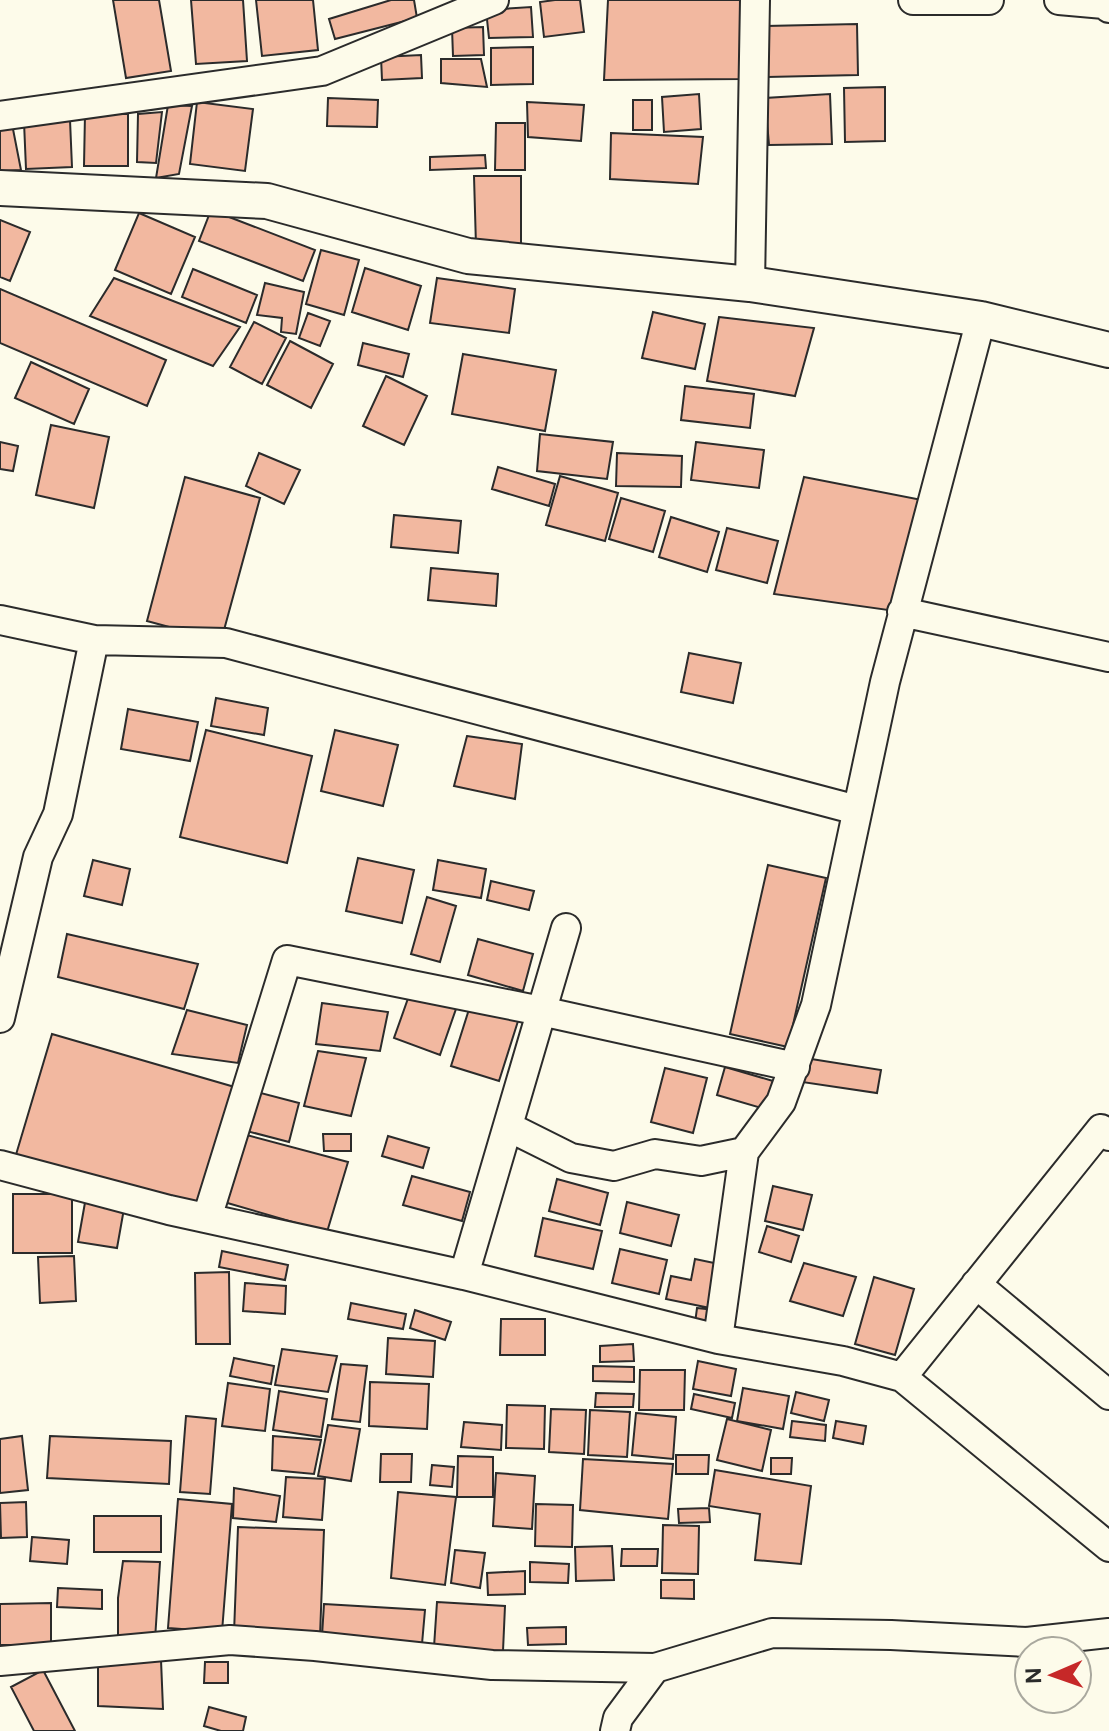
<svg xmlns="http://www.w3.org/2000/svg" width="1109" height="1731" font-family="'DM Sans',sans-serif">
  <rect width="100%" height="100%" fill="#fdfbea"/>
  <!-- building -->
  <path fill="#f2b8a0" stroke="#2b2b2b" stroke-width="2" d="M113,0H159L171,71L126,78Z
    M191,0H243L247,61L196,64Z
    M256,0H313L318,50L262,56Z
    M391,0H414L417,18L335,39L329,19Z
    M555,0H580L584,32L544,37L540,2Z
    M608,0H740L742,79L604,80Z
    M531,7L533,37L489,38L486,10Z
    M857,24L858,75L767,77L766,26Z
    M483,27L484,55L453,56L452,28Z
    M533,47V84L491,85V48Z
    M421,55L422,78L382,80L381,57Z
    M441,59H481L487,87L441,83Z
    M885,87V141L845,142L844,88Z
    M699,94L701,129L664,132L662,97Z
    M830,94L832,144L769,145L765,98Z
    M328,98L378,100L377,127L327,126Z
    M633,100H652V130H633Z
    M197,102L253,109L245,171L190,164Z
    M527,102L584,105L581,141L528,137Z
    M168,105L192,106L179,174L156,178Z
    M162,112L156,163L137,162L138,114Z
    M85,114H128V166H84Z
    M70,120L72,167L26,169L24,122Z
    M496,123H525V170H495Z
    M12,124L21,170L0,171V125Z
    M611,133L703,137L698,184L610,179Z
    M485,155L486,168L430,170V157Z
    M474,176H521V247L476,246Z
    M211,210L315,250L303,281L199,241Z
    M139,213L195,237L171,294L115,270Z
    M0,220L30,232L10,281L0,277Z
    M321,250L359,260L344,315L306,304Z
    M365,268L421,286L408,330L352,312Z
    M193,269L257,295L246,323L182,297Z
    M114,278L240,327L213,366L90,316Z
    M437,278L515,289L509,333L430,323Z
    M265,283L304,292L296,334L281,332L282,318L257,315Z
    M0,289L166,360L147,406L0,343Z
    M653,312L705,324L695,369L642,358Z
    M308,313L330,321L320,346L299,338Z
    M719,317L814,328L795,396L707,381Z
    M254,322L286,338L262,384L230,367Z
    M290,341L333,364L311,408L267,385Z
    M363,343L409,354L403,377L358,365Z
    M463,354L556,370L545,431L452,414Z
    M31,362L89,389L74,424L15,398Z
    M386,376L427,396L404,445L363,426Z
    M685,386L754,394L750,428L681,420Z
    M51,425L109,437L94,508L36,495Z
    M540,434L613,442L607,479L537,471Z
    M0,442L18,446L13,471L0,469Z
    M696,442L764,450L759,488L691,480Z
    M259,453L300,470L284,504L246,486Z
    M617,453L682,456L681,487L616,486Z
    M498,467L555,484L549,506L492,489Z
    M560,476L618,493L605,541L546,525Z
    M185,477L260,498L221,641L147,621Z
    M804,477L927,501L902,612L774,594Z
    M621,498L665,511L653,552L609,539Z
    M394,515L461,521L458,553L391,547Z
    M671,517L719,532L707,572L659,557Z
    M727,528L778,541L767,583L716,570Z
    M431,568L498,574L496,606L428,600Z
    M689,653L741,663L733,703L681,692Z
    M216,698L268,708L264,735L211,726Z
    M128,709L198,722L190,761L121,749Z
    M206,730L312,756L287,863L180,837Z
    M335,730L398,745L383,806L321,791Z
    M467,736L522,744L515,799L454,786Z
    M358,858L414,870L402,923L346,911Z
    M93,860L130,869L122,905L84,896Z
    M438,860L486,869L481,898L433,890Z
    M768,865L826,878L788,1047L730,1034Z
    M491,881L534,891L529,910L487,900Z
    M427,897L456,906L440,962L411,954Z
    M67,934L198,964L184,1009L58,977Z
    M478,939L533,954L523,991L468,975Z
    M411,990L457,1006L440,1055L394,1038Z
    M322,1003L388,1012L380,1051L316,1044Z
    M471,1003L519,1018L499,1081L451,1066Z
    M187,1010L247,1025L238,1063L172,1054Z
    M52,1034L238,1088L204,1208L15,1158Z
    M318,1051L366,1058L351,1116L304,1106Z
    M805,1058L881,1070L877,1093L802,1082Z
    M725,1067L773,1081L765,1109L717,1095Z
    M665,1068L707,1078L693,1133L651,1122Z
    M249,1090L299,1103L289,1142L239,1129Z
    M243,1134L348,1162L327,1232L224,1202Z
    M323,1134H351V1151H324Z
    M388,1136L429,1148L423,1168L382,1156Z
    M412,1176L470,1192L462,1221L403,1205Z
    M557,1179L608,1193L600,1225L549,1211Z
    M773,1186L812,1195L803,1230L765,1221Z
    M13,1194H72V1253H13Z
    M86,1197L125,1203L117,1248L78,1242Z
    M627,1202L679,1215L671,1246L620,1233Z
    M543,1218L602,1231L593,1269L535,1256Z
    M767,1226L799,1236L791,1262L759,1252Z
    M620,1249L667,1260L659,1294L612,1283Z
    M222,1251L288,1265L285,1280L219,1267Z
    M74,1256L76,1301L40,1303L38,1257Z
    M695,1259L719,1264L710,1308L666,1299L671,1276L691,1280Z
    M804,1263L856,1277L843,1316L790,1301Z
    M229,1272L230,1344H196L195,1273Z
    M874,1277L914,1289L895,1355L855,1344Z
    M245,1283L286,1286L285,1314L243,1311Z
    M351,1303L406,1314L403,1329L348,1319Z
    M697,1308L715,1310L712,1327L695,1323Z
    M415,1310L451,1322L445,1340L410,1328Z
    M501,1319H545V1355H500Z
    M388,1338L435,1341L433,1377L386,1374Z
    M633,1344L634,1361L600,1362V1346Z
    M282,1349L337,1356L328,1392L275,1385Z
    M234,1358L274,1366L271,1384L230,1376Z
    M698,1361L736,1369L731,1396L693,1389Z
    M341,1364L367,1366L360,1422L332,1419Z
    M593,1366L634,1367V1382L593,1381Z
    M640,1370H685L684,1410H639Z
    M370,1382L429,1384L427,1429L369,1426Z
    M228,1383L270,1389L265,1431L222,1426Z
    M743,1388L789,1396L783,1429L737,1421Z
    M279,1391L327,1399L321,1437L273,1430Z
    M796,1392L829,1400L824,1421L791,1413Z
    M596,1393L634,1394L633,1407H595Z
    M694,1394L735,1403L732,1418L691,1409Z
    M507,1405L545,1406L544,1449L506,1448Z
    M551,1409L586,1410L584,1454L549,1452Z
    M590,1410L630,1412L627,1457L588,1455Z
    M636,1413L676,1417L673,1459L632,1455Z
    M186,1416L216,1419L210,1494L180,1492Z
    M727,1419L771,1430L762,1471L717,1460Z
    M792,1421L826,1425L825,1441L790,1437Z
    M836,1421L866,1426L863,1444L833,1438Z
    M464,1422L502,1425L501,1450L461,1447Z
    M328,1425L360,1429L351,1481L318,1476Z
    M22,1436L28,1490L0,1493V1439Z
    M50,1436L171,1441L169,1484L47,1478Z
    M273,1436L321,1440L314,1474L272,1470Z
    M381,1454H412L411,1482H380Z
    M676,1455H709L708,1474H676Z
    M458,1456L493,1457V1497H457Z
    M771,1458H792L791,1474H771Z
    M583,1459L673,1464L668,1519L580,1510Z
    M432,1465L454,1467L452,1487L430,1485Z
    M715,1470L811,1486L801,1564L755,1560L760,1514L709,1506Z
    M496,1473L535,1476L532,1529L493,1526Z
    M286,1477L325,1479L322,1520L283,1517Z
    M234,1488L280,1496L276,1522L233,1518Z
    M398,1492L456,1497L445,1585L391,1578Z
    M178,1499L232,1504L222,1632L168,1628Z
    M26,1502L27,1537L1,1538L0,1503Z
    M536,1504L573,1505L572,1547L535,1546Z
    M709,1508L710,1522L679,1523L678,1509Z
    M94,1516H161V1552H94Z
    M663,1525L699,1526L698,1574L662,1573Z
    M238,1527L324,1530L320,1636L234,1633Z
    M32,1537L69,1540L67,1564L30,1561Z
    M612,1546L614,1580L576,1581L575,1547Z
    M622,1549H658L657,1566H621Z
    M455,1550L485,1553L480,1588L451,1583Z
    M123,1561L160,1562L155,1640L118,1636V1598Z
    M530,1562L569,1564L568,1583L530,1582Z
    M525,1571V1594L488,1595L487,1573Z
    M661,1580H694V1599L661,1598Z
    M58,1588L102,1590V1609L57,1607Z
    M437,1602L505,1606L503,1651L434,1647Z
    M51,1603V1645H0V1604Z
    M324,1604L425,1610L422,1644L322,1636Z
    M566,1627V1644L528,1645L527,1628Z
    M98,1656L161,1660L163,1709L98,1706Z
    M205,1662H228V1683H204Z
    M43,1670L75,1731H34L11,1687Z
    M209,1707L246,1717L243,1731H221L204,1726Z"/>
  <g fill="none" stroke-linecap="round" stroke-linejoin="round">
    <defs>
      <path id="minor" d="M913,0H989
        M1059,0L1104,4L1109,8
        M0,116L322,71L494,0
        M750,284L755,0
        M902,612L1109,657
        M0,620L94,640L226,643L857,810
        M0,1018L38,857L58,814L94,640
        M509,1127L571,1158L614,1166L655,1154L701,1161L744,1152L781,1102L816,1005L885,682L981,319
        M0,1165L169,1210L464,1275L718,1339L843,1361L902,1377L1109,1547
        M207,1218L287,960L541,1011L795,1067
        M464,1275L566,928
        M976,1284L1109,1395
        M718,1339L744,1152
        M902,1377L1101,1129L1109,1136
        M0,1661L230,1640L315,1646L492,1665L655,1668
        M615,1731L618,1718L655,1668L772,1633L891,1635L1027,1642L1109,1633"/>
      <path id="tertiary" d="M0,188L267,201L468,256L750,284L981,319L1109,350"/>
    </defs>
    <!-- minor casing -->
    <use href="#minor" stroke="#2b2b2b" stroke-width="32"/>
    <!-- tertiary casing -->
    <use href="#tertiary" stroke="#2b2b2b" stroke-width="38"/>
    <!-- minor -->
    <use href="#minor" stroke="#fdfbea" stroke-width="28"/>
    <!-- tertiary -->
    <use href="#tertiary" stroke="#fdfbea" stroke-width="34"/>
  </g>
  <!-- north arrow -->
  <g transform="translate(1053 1675) rotate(268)"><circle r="38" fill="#fdfbea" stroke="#a9a89e" stroke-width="2"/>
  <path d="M0-6L14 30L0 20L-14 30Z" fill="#c62828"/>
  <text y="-12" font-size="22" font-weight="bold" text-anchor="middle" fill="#2b2b2b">N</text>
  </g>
</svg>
